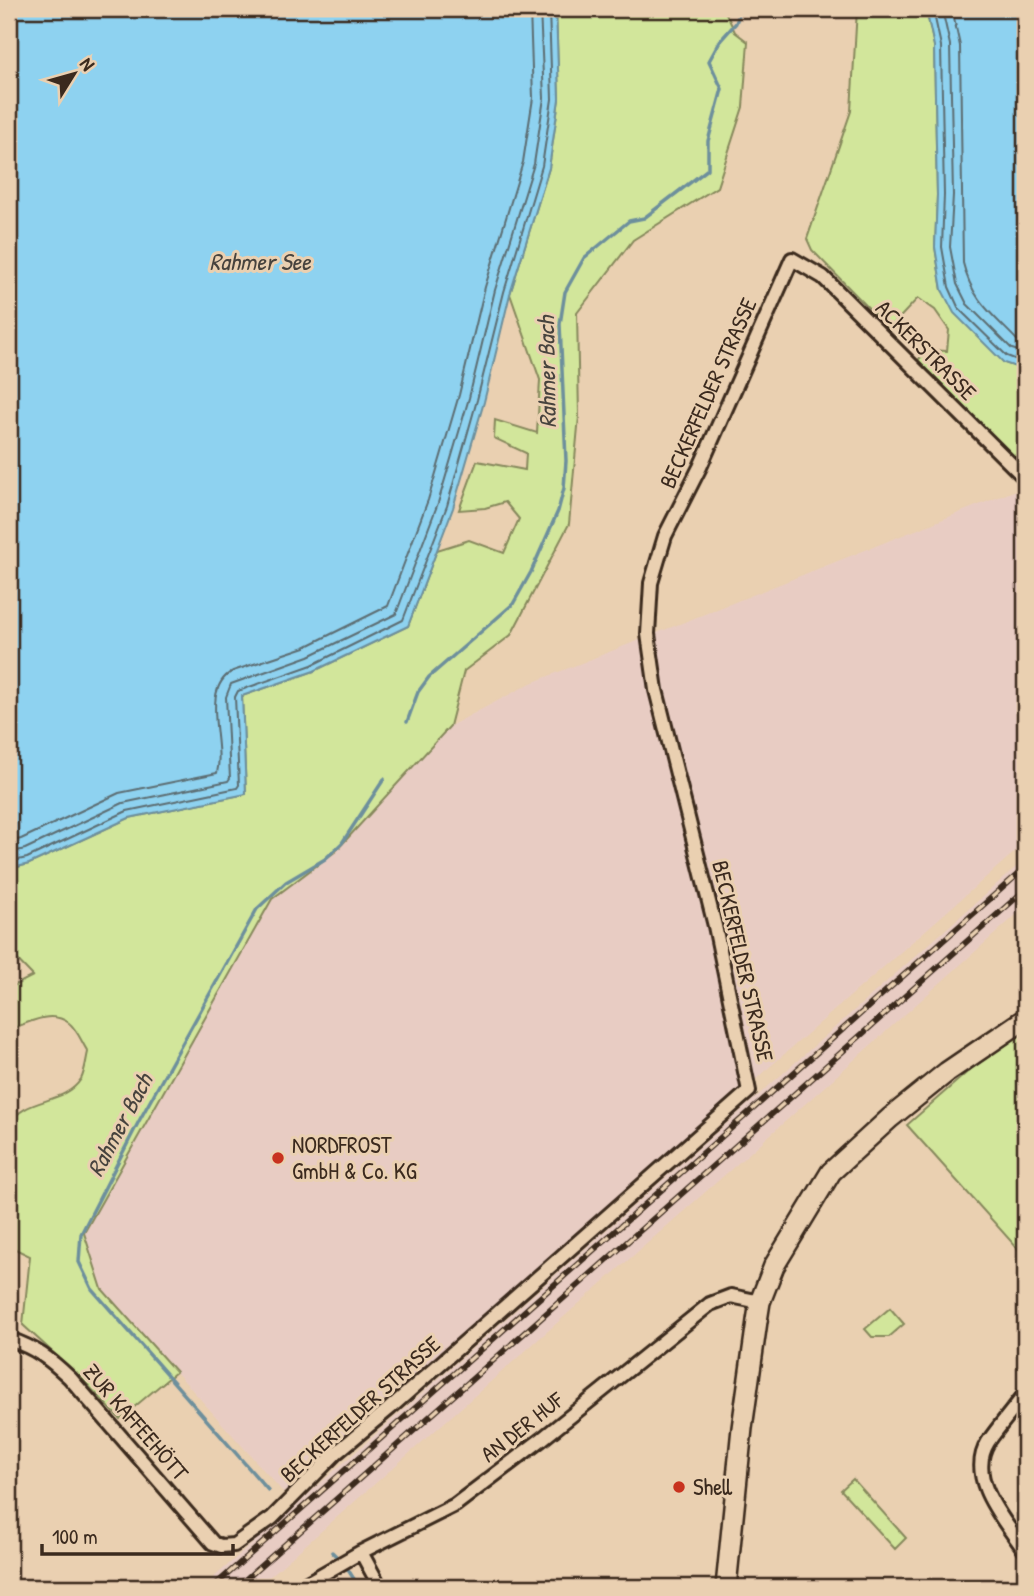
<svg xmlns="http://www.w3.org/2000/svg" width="1034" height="1596" font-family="'Patrick Hand',sans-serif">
  <rect width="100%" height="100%" fill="#ead0b1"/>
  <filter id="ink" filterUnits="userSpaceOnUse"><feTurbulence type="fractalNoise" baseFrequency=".0143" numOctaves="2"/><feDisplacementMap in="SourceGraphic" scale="14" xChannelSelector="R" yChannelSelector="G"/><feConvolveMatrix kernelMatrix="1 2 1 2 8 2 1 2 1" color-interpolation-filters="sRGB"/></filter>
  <g filter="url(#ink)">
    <!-- built -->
    <path fill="#e8ccc3" d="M1024,487L1025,843L284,1493L102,1289L84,1233L272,898L336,851L450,726L531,683Z
      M1025,859V907L805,1104L258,1587H203Z"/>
    <!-- green -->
    <path fill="#d2e69b" stroke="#86885c" stroke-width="2" d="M556,9H724L735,32L748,42L743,107L717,187L633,240L577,313L579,416L569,524L511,635L464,671L450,726L336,851L272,899L84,1233L102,1289L176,1372L120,1419L83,1380L23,1325L30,1256L9,1246V1125C24,1096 64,1106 81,1079C85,1072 86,1060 88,1052C82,1043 77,1029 69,1023C51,1009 27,1023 9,1030V988L33,976L9,951V869L29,864L129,818L246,794L242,696L314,671L408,626L437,550L469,540L504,553L519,519L505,502L485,508L459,510L477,461L525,470L526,453L494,438L495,420L537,433L540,380L510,294L549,168L559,99Z
      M857,9H926L934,46L937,195L935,247L942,290L1004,363L1025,370V468L918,360L928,350L947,351L949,330L935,310L918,298L889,329L812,250L807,239L851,111Z
      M1025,1032V1257L907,1125L972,1068Z
      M890,1308L904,1324L889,1337H872L865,1329Z
      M853,1479L906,1538L895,1549L841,1490Z"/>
    <!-- water -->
    <path fill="#8ed2f0" stroke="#6d8f9c" stroke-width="2" d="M9,9H556L559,99L549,168L510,294L484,402L453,508L408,626L314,671L242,696L246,794L129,818L29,864L9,869Z
      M926,9H1025V370L1004,363L954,313L942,290L935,247L937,195L934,46Z"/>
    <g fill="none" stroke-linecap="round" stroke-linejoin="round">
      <!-- shore -->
      <path stroke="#5c6d72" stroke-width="2" d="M933,9L941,46L944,195L942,247L949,287L959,309L1007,356L1025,363
        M942,9L950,45L953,195L950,247L957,284L967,304L1012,349L1025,353
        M952,9L960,46L963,263C972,300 991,313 1017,340L1025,342
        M9,842L21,839L119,793L217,773C225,743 199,689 233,671L305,647L388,606L428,500L459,395L485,287L523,162L533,98L530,9
        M9,853L25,849L123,803L228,781L230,778L226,697L231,684L309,656L396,614L438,503L469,398L495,290L534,164L544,98L540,9
        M9,862L27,858L127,811L237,788L239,785L235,697L238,691L312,665L403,620L447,506L477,400L504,292L542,166L552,99L549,9"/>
      <!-- stream -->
      <path stroke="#6d8f9c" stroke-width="3.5" d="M407,722L418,692L429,677L513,604L531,572L558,511L564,488L566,461L560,324L565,292L584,258L629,221L644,218L708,169V141L722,89L709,61L720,41L736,23L741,9
        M268,1490L92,1289L79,1262L81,1234L139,1121L257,909L286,882L325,859L342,843L384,779
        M332,1552L340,1560
        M345,1565L359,1587"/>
      <defs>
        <path id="minor" d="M9,1339C36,1348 50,1359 70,1378L213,1543L221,1546L234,1545L272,1518L336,1453L390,1408L749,1091L715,926L656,690L648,634L651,583L665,536L700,467L792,259L823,277L1025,478
          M1025,1394C1013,1410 999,1426 988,1442C965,1479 1006,1522 1025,1551
          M361,1552L380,1587
          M300,1587L361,1552L455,1505L542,1439L710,1304L731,1296L760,1302"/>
        <path id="secondary" d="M726,1587L742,1428L757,1321L760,1302L774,1266L831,1172L890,1118L947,1072L1025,1019"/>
      </defs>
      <!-- minor casing -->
      <use href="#minor" stroke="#3b2a1e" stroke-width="18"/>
      <!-- secondary casing -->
      <use href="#secondary" stroke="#3b2a1e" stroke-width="24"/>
      <!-- minor -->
      <use href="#minor" stroke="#ead0b1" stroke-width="12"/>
      <!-- secondary -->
      <use href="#secondary" stroke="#ead0b1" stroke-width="19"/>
      <defs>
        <path id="rail" d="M213,1587L1025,868
          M237,1587L1025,890"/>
      </defs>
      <!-- rail casing -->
      <use href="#rail" stroke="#3b2a1e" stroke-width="6"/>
      <!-- rail -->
      <use href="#rail" stroke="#ead0b1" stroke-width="3.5" stroke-dasharray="10" stroke-linecap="butt"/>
    </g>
  </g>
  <!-- markers -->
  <g fill="#c8321e" stroke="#ead0b1" stroke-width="2.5">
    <circle cx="278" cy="1158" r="7"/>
    <circle cx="679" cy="1487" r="7"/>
  </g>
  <g text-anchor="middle" stroke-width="6" stroke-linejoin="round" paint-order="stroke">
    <!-- street labels -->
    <g font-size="23" fill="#3b2a1e" stroke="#ead0b1">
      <text transform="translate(926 350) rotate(45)" y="8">ACKERSTRASSE</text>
      <text transform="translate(708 393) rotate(-66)" y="8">BECKERFELDER STRASSE</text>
      <text transform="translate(743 961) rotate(77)" y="8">BECKERFELDER STRASSE</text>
      <text transform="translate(360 1409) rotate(-42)" y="8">BECKERFELDER STRASSE</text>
      <text transform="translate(136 1422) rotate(49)" y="8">ZUR KAFFEEHÖTT</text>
      <text transform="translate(522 1427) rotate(-38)" y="8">AN DER HUF</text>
    </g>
    <!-- poi labels -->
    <g font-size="23" fill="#3b2a1e" stroke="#ead0b1" text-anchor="start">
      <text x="292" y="1153">NORDFROST<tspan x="292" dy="26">GmbH &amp; Co. KG</tspan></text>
      <text x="693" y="1495">Shell</text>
    </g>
    <!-- water labels -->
    <g font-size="24" font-style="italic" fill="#47433e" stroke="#ead0b1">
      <text x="260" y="270">Rahmer See</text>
      <text transform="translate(547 372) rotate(-91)" y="8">Rahmer Bach</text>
      <text transform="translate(120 1125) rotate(-62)" y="8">Rahmer Bach</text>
    </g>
  </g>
  <!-- margin -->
  <rect width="1034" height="1596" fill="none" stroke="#ead0b1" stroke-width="35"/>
  <rect x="18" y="18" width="999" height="1561" fill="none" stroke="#3b2a1e" stroke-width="2.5" filter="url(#ink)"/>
  <!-- north arrow -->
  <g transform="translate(74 74) rotate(53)" stroke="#ead0b1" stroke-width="5" paint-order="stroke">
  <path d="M0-5L12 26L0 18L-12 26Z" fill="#3b2a1e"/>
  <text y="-10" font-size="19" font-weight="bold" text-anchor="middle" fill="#3b2a1e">N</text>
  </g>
  <!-- scale -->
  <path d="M42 1544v10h191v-10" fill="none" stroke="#3b2a1e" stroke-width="3.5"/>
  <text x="52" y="1544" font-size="21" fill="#3b2a1e" stroke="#ead0b1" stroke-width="5" paint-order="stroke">100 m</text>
</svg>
